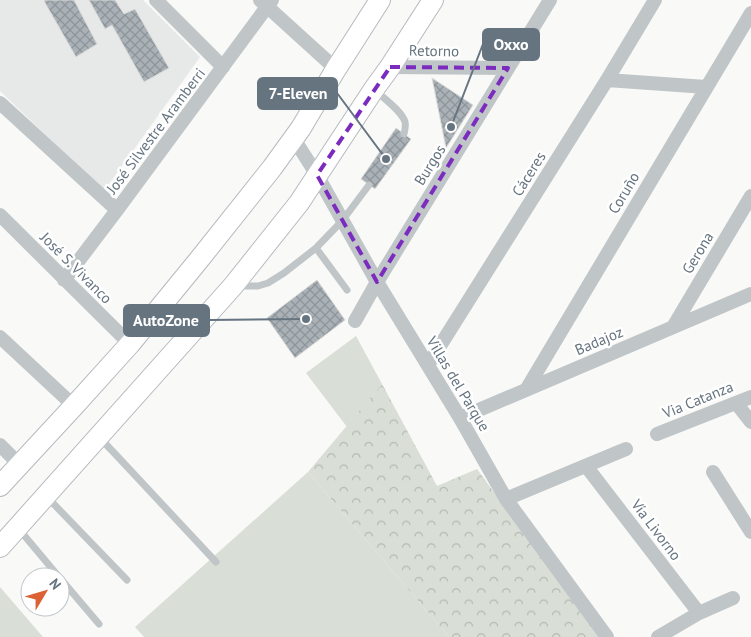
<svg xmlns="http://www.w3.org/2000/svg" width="751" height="637" font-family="'PT Sans',sans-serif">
  <defs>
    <pattern id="park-crowns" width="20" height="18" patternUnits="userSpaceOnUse" patternTransform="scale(1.25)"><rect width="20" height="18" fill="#d9ded6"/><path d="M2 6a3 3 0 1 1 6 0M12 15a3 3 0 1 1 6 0" fill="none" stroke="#b4b9b3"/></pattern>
    <pattern id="building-cross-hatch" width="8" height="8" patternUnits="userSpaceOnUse" patternTransform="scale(1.25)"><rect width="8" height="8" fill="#aab2b7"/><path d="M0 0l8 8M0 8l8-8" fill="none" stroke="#8e959a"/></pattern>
  </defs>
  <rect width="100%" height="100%" fill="#f9f9f7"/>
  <!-- built -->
  <path fill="#e7e8e8" d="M0,0H143L200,57L104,191L0,91Z"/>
  <!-- grass -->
  <path fill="#d9ded6" d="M356,336L382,384L347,427L306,373Z
    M308,472L449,637H144L135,627Z
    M0,587L43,637H0Z"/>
  <!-- park -->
  <path fill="url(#park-crowns)" d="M382,384L437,486L477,469L600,637H449L308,472Z"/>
  <!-- building -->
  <path fill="url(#building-cross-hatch)" stroke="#dbdbd9" d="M45,0H74L97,44L76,57L44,1Z
    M89,0H115L124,14L135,9L169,68L144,82L112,25L105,29Z
    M432,78L473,105L446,148Z
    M396,128L411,139L375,189L361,179Z
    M317,280L345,320L295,358L267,318Z"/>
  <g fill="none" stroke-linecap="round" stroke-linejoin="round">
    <defs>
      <path id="secondary" d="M0,486L74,406L130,344L198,261L272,168L301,128L336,69L380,0
        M0,547L233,286L299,203L374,89L390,67L433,0"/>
    </defs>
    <!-- secondary casing -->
    <use href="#secondary" stroke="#b5babf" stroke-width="22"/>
    <!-- service -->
    <path stroke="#c0c5c8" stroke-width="7" d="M375,90C383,98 402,111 405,122C406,126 405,130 404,134
      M316,248L347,290
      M238,286H258L268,283L284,273L316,248L342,221L369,185
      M99,437L118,457L216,562
      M46,496L127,580
      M18,528L59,577
      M60,578L99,624"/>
    <!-- minor -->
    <path stroke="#c0c5c8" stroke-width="14" d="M156,0L223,67
      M260,0L336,69
      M390,67L508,68
      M607,80L706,87
      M0,103L117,210
      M294,139L317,175L377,282L460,418L506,499L607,637
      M0,215L130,344
      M64,280L117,210L272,0
      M355,321L377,282L550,0
      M673,327L751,196
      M0,337L74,406
      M428,365L607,80L655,0
      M526,390L751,13
      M736,403L751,422
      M460,418L751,294
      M657,434L751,397
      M0,445L20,465
      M586,466L699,613
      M713,472L751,532
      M506,499L626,449
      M658,637L699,613L733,598"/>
    <!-- secondary -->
    <use href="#secondary" stroke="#fff" stroke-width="20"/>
  </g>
  <!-- marked area -->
  <path fill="none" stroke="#7b2cbf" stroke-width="4" stroke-dasharray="10 6" stroke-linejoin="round" d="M390,67L508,68L377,282L317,175Z"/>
  <g text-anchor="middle" stroke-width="5" stroke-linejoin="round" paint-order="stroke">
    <!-- street labels -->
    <g font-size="15" fill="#667480" stroke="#fff">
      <text transform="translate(434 51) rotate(1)" y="5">Retorno</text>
      <text transform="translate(156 131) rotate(-53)" y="5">José Silvestre Aramberri</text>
      <text transform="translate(430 165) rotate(-58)" y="5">Burgos</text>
      <text transform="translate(529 174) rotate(-58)" y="5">Cáceres</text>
      <text transform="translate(624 193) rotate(-59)" y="5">Coruño</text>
      <text transform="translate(698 253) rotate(-59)" y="5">Gerona</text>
      <text transform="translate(76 268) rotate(45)" y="5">José S. Vivanco</text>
      <text transform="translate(599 341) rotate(-23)" y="5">Badajoz</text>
      <text transform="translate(458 384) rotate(59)" y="5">Villas del Parque</text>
      <text transform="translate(698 400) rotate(-22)" y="5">Via Catanza</text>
      <text transform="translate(656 530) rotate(53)" y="5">Vía Livorno</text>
    </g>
  </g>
  <!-- callouts -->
  <path fill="none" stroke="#667480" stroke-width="2" d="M451 127L483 44M386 159L337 93M306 319L209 320"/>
  <g fill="#667480" stroke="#fff" stroke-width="2">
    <circle cx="451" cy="127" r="5"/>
    <circle cx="386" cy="159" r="5"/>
    <circle cx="306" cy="319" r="5"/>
  </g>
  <g fill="#667480" stroke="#667480" stroke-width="2">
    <rect x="483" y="29" width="56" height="31" rx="5"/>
    <rect x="258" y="78" width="79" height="31" rx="5"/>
    <rect x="124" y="305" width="85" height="31" rx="5"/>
  </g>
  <g font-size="16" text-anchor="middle" font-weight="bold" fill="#fff">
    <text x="511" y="50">Oxxo</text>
    <text x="298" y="99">7-Eleven</text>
    <text x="166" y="326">AutoZone</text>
  </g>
  <!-- north arrow -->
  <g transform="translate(45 592) rotate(52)"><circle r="24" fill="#ffffff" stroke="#c2c7cc"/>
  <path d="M0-4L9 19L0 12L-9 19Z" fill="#db6235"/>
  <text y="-8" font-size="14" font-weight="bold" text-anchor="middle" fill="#667480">N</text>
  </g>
</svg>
